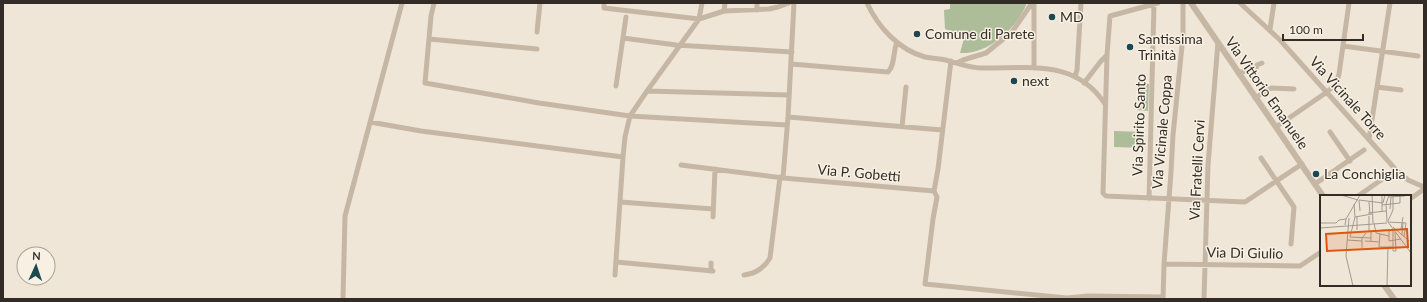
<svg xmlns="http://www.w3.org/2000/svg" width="1427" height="302" font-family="Lato,sans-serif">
  <rect width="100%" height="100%" fill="#efe6d8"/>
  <!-- green -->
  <path fill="#adbc99" d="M950,3H1027C1016,29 989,54 960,53L965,35L945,29L944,10L950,9Z
    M1138,83L1149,84L1148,111L1137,110Z
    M1114,131L1144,132V148L1114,147Z"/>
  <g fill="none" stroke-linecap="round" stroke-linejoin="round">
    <!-- minor -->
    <path stroke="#c6b7a5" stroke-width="5" d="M434,3L431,16L425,83L539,103L630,116L787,125
      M604,3V8L699,19L724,11L769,9L778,7L789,3
      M867,3C878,27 899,50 925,57C933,59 941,58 949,61C960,64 970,68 981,68C1028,69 1075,58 1105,104
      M1034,3V68
      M1158,3L1110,16L1107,55L1103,193L1106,196L1245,202L1302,164
      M1240,3L1280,40L1397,171L1408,180L1424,187
      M757,10V3
      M724,11L725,3
      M1270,29L1274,3
      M537,32L540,3
      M623,38L676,45L792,52
      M429,39L537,49
      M1343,46L1418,56
      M951,61L938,169L934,191L937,197L933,219L925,284L1067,298L1088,296L1163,297
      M957,63L963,60L986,53L1012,32L1032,3
      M791,64L888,72C895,66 893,51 897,42
      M1238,73L1256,68L1257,65L1262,63
      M1075,77L1077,70L1081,3
      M1084,83L1101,61L1107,55
      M616,86L626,17
      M1377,87L1401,90
      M647,91L789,95
      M1255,98L1271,88L1294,89
      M788,117L942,130
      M370,122L421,131L623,157
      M902,127L906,87
      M1276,127L1327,92L1336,84L1339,74L1349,3
      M1330,132L1350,161
      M1369,139L1390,3
      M1261,158L1294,207L1291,244
      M681,165L783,178L934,191
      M783,178L788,117L794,3
      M1315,184L1364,150
      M1358,196L1394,171
      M1149,199L1154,4
      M1410,199L1424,189
      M620,202L713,209
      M713,217L715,169
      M616,262L713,271
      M1164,264L1300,266L1321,252
      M711,271V263
      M615,275L623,157L625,137L630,116L647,91L699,19L702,3
      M744,275C755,274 764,268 770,258L780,177
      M343,299L345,216L402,3
      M1163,299L1164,264L1171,172L1173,135L1183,36V3
      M1204,299L1208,165L1218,42"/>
    <!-- tertiary -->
    <path stroke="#c6b7a5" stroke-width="6" d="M1191,3L1323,196
      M1384,285L1394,299"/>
  </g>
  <!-- markers -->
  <g fill="#1e4850" stroke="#f7f0e3" stroke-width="1.5">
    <circle cx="1052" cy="17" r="4"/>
    <circle cx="917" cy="34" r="4"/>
    <circle cx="1130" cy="47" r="4"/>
    <circle cx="1014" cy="81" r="4"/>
    <circle cx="1316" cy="174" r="4"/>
  </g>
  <g text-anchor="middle" stroke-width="3" stroke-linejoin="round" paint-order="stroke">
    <!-- poi labels -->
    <g font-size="14" fill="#322b26" stroke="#f7f0e3" text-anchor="start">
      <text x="1060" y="22">MD</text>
      <text x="925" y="39">Comune di Parete</text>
      <text x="1138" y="44">Santissima<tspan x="1138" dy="16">Trinità</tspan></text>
      <text x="1022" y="86">next</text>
      <text x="1324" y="179">La Conchiglia</text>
    </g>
    <!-- street labels -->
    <g font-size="14" fill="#322b26" stroke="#f7f0e3">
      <text transform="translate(1267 93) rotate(55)" y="5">Via Vittorio Emanuele</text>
      <text transform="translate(1348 98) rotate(48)" y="5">Via Vicinale Torre</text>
      <text transform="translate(1139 125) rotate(-88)" y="5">Via Spirito Santo</text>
      <text transform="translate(1162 132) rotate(-85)" y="5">Via Vicinale Coppa</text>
      <text transform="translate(1197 170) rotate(-87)" y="5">Via Fratelli Cervi</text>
      <text transform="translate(859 173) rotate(5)" y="5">Via P. Gobetti</text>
      <text transform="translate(1245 253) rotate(1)" y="5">Via Di Giulio</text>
    </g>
  </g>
  <!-- overview -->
  <g transform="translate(1320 195)">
    <rect width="91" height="91" fill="#efe6d8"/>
    <path fill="none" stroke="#a39b91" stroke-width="1" d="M21,0L38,5M52,0L53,28M62,0V16M69,2L85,1M49,7L50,19M34,9L35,22L30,42L51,43M62,10L80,8V1M70,14L71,2M40,16L39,5L63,8L65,0M48,18L66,16M49,21V37M35,22L52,19M37,22V35M29,23L26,61L33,91M68,26L73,15V1M67,27L66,9L69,0M68,27L91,58M68,27L86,28M0,28H16L19,25L26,24M54,28L56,38L69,41M25,30L26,24L40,0M73,32L89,46M0,33L67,28M81,34L83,22M73,35L69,36V46L81,44M60,39L59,52H73M82,40L83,28M84,42L86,28M27,45L42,46M45,46L60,47M51,46V36L67,35M42,53V43L46,38M73,56V35M73,56H76L75,37M67,91L68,52"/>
    <path fill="#df570d" fill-opacity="0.15" stroke="#df570d" stroke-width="2" d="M87,34L88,52L7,56L6,39Z"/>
    <rect width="91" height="91" fill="none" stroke="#322b26" stroke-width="2"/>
  </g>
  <!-- border -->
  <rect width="1427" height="302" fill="none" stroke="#322b26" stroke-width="8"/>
  <!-- north arrow -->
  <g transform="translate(36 266) rotate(3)"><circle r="19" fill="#f7f0e3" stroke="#a8a197"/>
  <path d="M0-3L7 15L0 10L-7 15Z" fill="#1e4850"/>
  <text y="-6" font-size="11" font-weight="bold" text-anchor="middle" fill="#322b26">N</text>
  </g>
  <!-- scale -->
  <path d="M1283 34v6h80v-6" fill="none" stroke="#322b26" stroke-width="2"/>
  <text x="1289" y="34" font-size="12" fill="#322b26" stroke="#f7f0e3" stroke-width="3" paint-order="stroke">100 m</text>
</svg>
